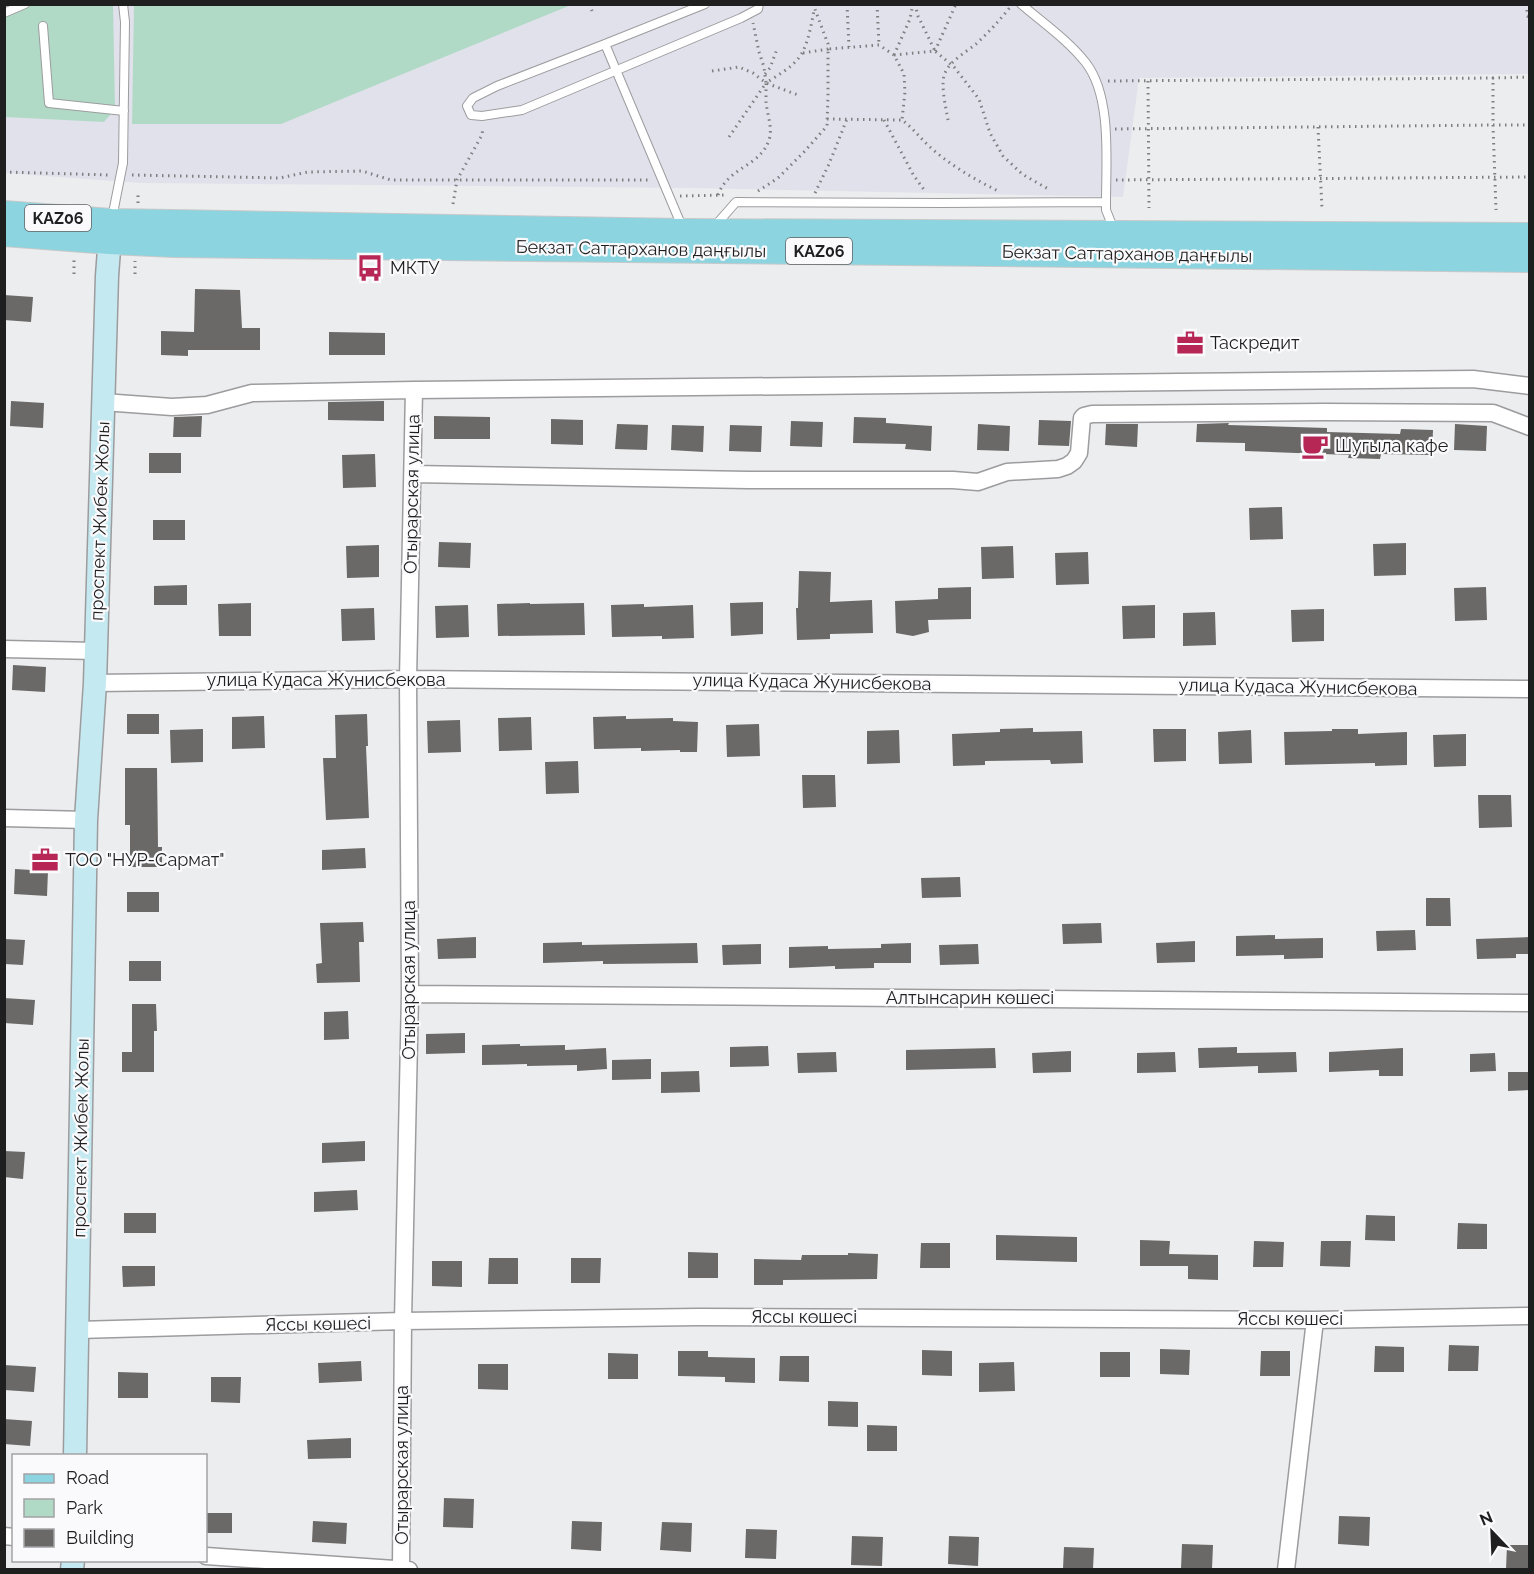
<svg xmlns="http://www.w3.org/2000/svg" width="1534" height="1574" font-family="Raleway,sans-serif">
  <rect width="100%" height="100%" fill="#ecedef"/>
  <!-- built -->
  <path fill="#e0e1eb" d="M1529,4V74L1139,78L1123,197L691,188L141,183L5,173L4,5Z"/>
  <!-- green -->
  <path fill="#b1dac6" d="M5,5H113L115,109L104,122L5,117Z
    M134,5V4L571,5L281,124H132Z"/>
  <!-- building -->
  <path fill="#6a6967" d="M195,289L240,290L242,328H260V350H188V356L161,355V331L194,332Z
    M4,295L33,297L31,322L4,320Z
    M329,332L385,333V355H329Z
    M11,401L44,403L43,428L10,426Z
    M384,401V421L328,420V402Z
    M202,416L201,437H173L174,417Z
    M434,416L490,417V439H434Z
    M854,417L886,418V423L932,426L931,451L905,449L906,444L853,443Z
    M551,419L583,420V445L551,444Z
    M1039,420L1071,421L1069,446L1038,445Z
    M791,421L823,422L822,447L790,446Z
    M1229,423L1228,425L1327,428V432L1400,434L1401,429L1433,430L1432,455L1381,454L1380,459L1348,458L1349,455L1245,451V443L1196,442L1197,424Z
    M617,424L648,425L647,450L615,449Z
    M978,424L1010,426L1009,451L977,450Z
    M1106,424H1138L1137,447L1105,445Z
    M1455,424L1487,426L1486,451L1454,450Z
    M672,425L704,426L703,452L671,450Z
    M730,425L762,426L761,452L729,451Z
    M149,453H181V473H149Z
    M375,454L376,487L343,488L342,455Z
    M1282,507L1283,539L1250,540L1249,508Z
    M153,520H185V540H153Z
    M439,542L471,543L470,568L438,567Z
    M1406,543V575L1374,576L1373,544Z
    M379,545V577L347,578L346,546Z
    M1013,546L1014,578L982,579L981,547Z
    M1088,552L1089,584L1056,585L1055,553Z
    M799,571L831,572L830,602L872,600L873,633L830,634V639L797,640L796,608H798Z
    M187,585V605H154V586Z
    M971,587V619L928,620L929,632L913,636L896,633L895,601L938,599V588Z
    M1486,587L1487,620L1455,621L1454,588Z
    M763,602V634L731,636L730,603Z
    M251,603V636H219L218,604Z
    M530,603V604L584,603L585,635L498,636L497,604Z
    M644,604V607L693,605L694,638L662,639V636L612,637L611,605Z
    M468,605L469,637L436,638L435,606Z
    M1155,605V638L1123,639L1122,606Z
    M374,608L375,640L342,641L341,609Z
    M1324,609V641L1292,642L1291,610Z
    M1215,612L1216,645L1183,646V613Z
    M13,665L46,667L45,692L12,690Z
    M127,714H159V734H127Z
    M367,714L368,746H366L369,818L326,820L323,758H336L335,715Z
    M264,716L265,748L232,749V717Z
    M626,716V719L673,718V721L698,722L697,752H680V750L641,751V748L594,749L593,717Z
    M531,717L532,750L499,751L498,718Z
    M460,720L461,752L428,753L427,721Z
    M759,724L760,756L727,757L726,725Z
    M1033,728V732L1082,731L1083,763L1051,764L1050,760L985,761V765L953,766L952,734L1000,732V729Z
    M203,729V762L171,763L170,730Z
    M1153,729H1186V761L1154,762Z
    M1332,729H1358V734L1407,732V765L1375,766V763L1285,765L1284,732L1332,731Z
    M899,730L900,763L867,764V731Z
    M1251,730L1252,763L1219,764L1218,732Z
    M1466,734V766L1434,767L1433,735Z
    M578,761L579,793L546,794L545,762Z
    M125,768H157L158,847H162V867H130V825H125Z
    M802,775H835L836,807L803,808Z
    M1478,795H1511L1512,827L1479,828Z
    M365,848L366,868L322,870V850Z
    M15,869L48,871L47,896L14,894Z
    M960,877L961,897L922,898L921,878Z
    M127,892H159V912H127Z
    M1426,898H1450L1451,926H1426Z
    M363,922L364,942H359L360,982L317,983L316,964L322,963L320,923Z
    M1101,923L1102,943L1063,944L1062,924Z
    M1415,930L1416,950L1377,951L1376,931Z
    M1275,935V939L1323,938V958L1284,959V955L1236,956V936Z
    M476,937V958L438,959L437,939Z
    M1530,937V954H1516V958L1477,959L1476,939Z
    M4,939L25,940L23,965L4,964Z
    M1195,941V962L1157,963L1156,943Z
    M582,942V945L697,943L698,963L603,964V961L543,963V943Z
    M911,943V963H874V968L835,969V966L789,968V947L828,946V949L881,948V944Z
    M761,944V964L723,965L722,945Z
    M978,944L979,964L940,965L939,945Z
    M129,961H161V981H129Z
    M4,998L35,1000L33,1025L4,1023Z
    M132,1004H156L157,1031H154V1072H122V1052H132Z
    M348,1011L349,1039L324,1040V1012Z
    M465,1033V1053L426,1054V1034Z
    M520,1044V1046L565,1045V1050L606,1048L607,1069L577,1071V1065L527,1066V1064L482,1065V1045Z
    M768,1046L769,1066L730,1067V1047Z
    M1237,1047V1053L1296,1052L1297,1072L1258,1073V1066L1199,1068L1198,1048Z
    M995,1048L996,1068L906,1070V1050Z
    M1403,1048V1076H1379V1070L1329,1072V1052Z
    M1071,1051V1072L1033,1073L1032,1053Z
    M836,1052L837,1072L798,1073L797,1053Z
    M1175,1052L1176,1072L1137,1073V1053Z
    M1495,1053L1496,1071L1470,1072V1054Z
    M651,1059V1079L612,1080V1060Z
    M699,1071L700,1092L661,1093V1072Z
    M1508,1072H1530V1090L1508,1091Z
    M365,1141V1161L322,1163V1143Z
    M4,1151L25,1152L23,1179L4,1177Z
    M357,1190L358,1210L314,1212V1192Z
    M124,1213H156V1233H124Z
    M1366,1215L1395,1216V1241L1365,1240Z
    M1458,1223L1487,1224V1249H1457Z
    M996,1235L1077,1237V1262L996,1260Z
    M1140,1240L1170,1241L1169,1254L1218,1255V1280L1188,1279V1266H1140Z
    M1254,1241L1284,1242L1283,1267H1253Z
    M1321,1241H1351L1350,1267L1320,1266Z
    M921,1243H950V1268H920Z
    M688,1252L718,1253V1278H688Z
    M848,1253L878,1254L877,1279L783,1280V1285H754V1259L801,1260L802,1255H848Z
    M489,1258H518V1284H488Z
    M571,1258H601L600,1283H571Z
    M432,1261H462V1287L432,1286Z
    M122,1266H155V1286L123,1287Z
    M1449,1345L1479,1346L1478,1371H1448Z
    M1375,1346L1404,1347V1372H1374Z
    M1160,1349L1190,1350L1189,1375L1160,1374Z
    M922,1350L952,1351V1376L922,1375Z
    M678,1351H708V1357L755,1358V1383L725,1382V1377L678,1376Z
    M1261,1351H1290V1376H1260Z
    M1100,1352H1130V1377H1100Z
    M608,1353L638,1354V1379H608Z
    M780,1356H809V1382L779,1381Z
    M361,1361L362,1381L319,1383L318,1363Z
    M1014,1362L1015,1391L979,1392V1363Z
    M478,1364H508V1390L478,1389Z
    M4,1365L36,1367L34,1392L4,1390Z
    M118,1372L148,1373V1398H118Z
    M211,1377H241L240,1403L211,1402Z
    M828,1401L858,1402V1427L828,1426Z
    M4,1419L32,1421L30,1446L4,1444Z
    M867,1425L897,1426V1451H867Z
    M351,1438V1458L308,1459L307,1440Z
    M444,1498L474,1499L473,1528L443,1527Z
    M206,1513H232V1533H206Z
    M1339,1516L1370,1517L1369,1546L1338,1544Z
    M313,1521L347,1523L346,1544L312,1542Z
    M572,1521L602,1522L601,1551L571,1549Z
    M662,1522L692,1523L691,1552L660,1550Z
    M746,1529L777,1530L776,1559L745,1558Z
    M852,1536L883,1537L882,1566L851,1565Z
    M949,1536L979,1537L978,1566L948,1564Z
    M1182,1544L1213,1545L1212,1569H1181Z
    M1507,1545H1530V1569H1506Z
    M1064,1547L1094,1548L1093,1569H1063Z"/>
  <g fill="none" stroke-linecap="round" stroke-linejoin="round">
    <defs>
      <path id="lane" d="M1021,4C1043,23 1068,40 1086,63C1112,97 1106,161 1106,202
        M4,13L25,4
        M43,26L49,103L124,111
        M605,44L497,86L473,98L467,106L471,115L482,116L522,110L741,18L758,9L759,4
        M112,218L123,163L125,22L123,4
        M714,227L736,202L942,203L1106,202V210L1114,230
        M683,229L605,44L705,4"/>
      <path id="street" d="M103,402L172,407L207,405L252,393L414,390L1473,379L1530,386
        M413,474L748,480H953L978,482L1007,472L1058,469L1067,466L1074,461L1079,453L1082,418L1084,416L1092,414L1324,412L1493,413L1530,427
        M4,649L96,651
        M95,683L408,679L1530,689
        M4,818L86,820
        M410,994L1530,1003
        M78,1330L403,1321L698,1317L1315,1320L1530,1316
        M4,1536L14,1537
        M206,1556L409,1570
        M401,1569L403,1321L410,994L408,679L414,390
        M1286,1570L1315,1320"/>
      <path id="secondary" d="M75,1456L86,820L95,683L107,276L111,223
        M72,1570L73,1560"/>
      <path id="primary" d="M4,214L111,222L172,223L684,232L1530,236
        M4,233L110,241L174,244L1530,259"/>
    </defs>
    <!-- lane casing -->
    <use href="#lane" stroke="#9c9c9f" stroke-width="10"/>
    <!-- street casing -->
    <use href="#street" stroke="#9c9c9f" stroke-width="19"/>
    <!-- secondary casing -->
    <use href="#secondary" stroke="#9c9c9f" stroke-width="25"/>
    <!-- primary casing -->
    <use href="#primary" stroke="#c9c9c9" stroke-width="28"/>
    <!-- path -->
    <path stroke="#7e7e80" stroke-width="3" stroke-dasharray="1.5 4.5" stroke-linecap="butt" d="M590,4L592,11
      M847,4L849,47
      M877,4L879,45
      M915,4L918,16L935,51
      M1527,4V16L1530,18
      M935,51L956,4
      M803,53L828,49V44L813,4
      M894,55L935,51L954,67L979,99L990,133L1003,156L1022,174L1050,190
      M894,55L910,19L913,4
      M712,71L739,67L753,73L766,83L798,95
      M765,74L770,68L777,49
      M1530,77L1493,78V125H1530
      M1108,81L1493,78
      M1148,81L1149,208
      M827,119L902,120
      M884,120L914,176L925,191
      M948,120C946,108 940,84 945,73C950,61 966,52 976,44C989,32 1000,20 1011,6
      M1318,127L1322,209
      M1115,129L1493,125L1496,210
      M729,137L766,83L764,67L759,52L753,23
      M4,172L110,175
      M132,175L280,178L308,172L362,171L391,180H651
      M1116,180L1530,177
      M758,191L778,178L804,152L827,126L828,96V49L879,45L894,55L904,74L905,92L902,120C913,128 920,138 930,147C950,165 974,179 998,191
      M815,193L829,164L847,119
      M718,195C729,166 760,167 769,140C773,128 767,114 766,102C766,96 766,89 766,83C778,75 795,66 802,53C809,40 811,25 814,11
      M680,196L728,195
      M138,203V195
      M453,204L457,180L482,135L483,127
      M74,274V257
      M135,274V261"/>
    <!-- lane -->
    <use href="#lane" stroke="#fff" stroke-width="8"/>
    <!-- street -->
    <use href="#street" stroke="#fff" stroke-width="16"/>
    <!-- secondary -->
    <use href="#secondary" stroke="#c5e9f0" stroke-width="22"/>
    <!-- primary -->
    <use href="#primary" stroke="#8bd4e0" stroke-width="26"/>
  </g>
  <!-- icons -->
  <defs>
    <symbol id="bus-bare" viewBox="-9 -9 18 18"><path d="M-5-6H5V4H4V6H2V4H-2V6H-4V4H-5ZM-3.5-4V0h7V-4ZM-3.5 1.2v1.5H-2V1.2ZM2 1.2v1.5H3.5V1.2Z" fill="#b62756" stroke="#fafafd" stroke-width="2.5" paint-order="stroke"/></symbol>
    <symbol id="office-bare" viewBox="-9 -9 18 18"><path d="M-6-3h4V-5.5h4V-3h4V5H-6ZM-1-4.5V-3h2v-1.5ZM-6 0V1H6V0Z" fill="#b62756" stroke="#fafafd" stroke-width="2.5" paint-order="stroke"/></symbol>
    <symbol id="cafe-bare" viewBox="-9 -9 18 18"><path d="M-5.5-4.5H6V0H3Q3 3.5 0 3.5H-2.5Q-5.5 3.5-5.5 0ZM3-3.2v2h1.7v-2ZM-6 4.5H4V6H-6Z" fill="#b62756" stroke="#fafafd" stroke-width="2.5" paint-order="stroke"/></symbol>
  </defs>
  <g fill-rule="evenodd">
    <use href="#bus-bare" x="351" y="249" width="38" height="38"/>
    <use href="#office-bare" x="1171" y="324" width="38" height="38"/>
    <use href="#cafe-bare" x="1296" y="427" width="38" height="38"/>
    <use href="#office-bare" x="26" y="841" width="38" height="38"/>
  </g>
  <g text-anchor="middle" stroke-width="4.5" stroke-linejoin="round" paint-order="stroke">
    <!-- shield labels -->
    <g fill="#fafafd" stroke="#616162" stroke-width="1.5">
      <rect x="25" y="205" width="66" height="26" rx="4.5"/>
      <rect x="786" y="238" width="66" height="26" rx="4.5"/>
    </g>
    <g font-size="16" font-weight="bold" fill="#1f1f20">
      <text x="58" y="224">KАZ06</text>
      <text x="819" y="257">KАZ06</text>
    </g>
    <!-- street labels -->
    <g font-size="18" fill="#1f1f20" stroke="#fafafd">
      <text transform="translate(641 249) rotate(1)" y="6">Бекзат Саттарханов даңғылы</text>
      <text transform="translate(1127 254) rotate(1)" y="6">Бекзат Саттарханов даңғылы</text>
      <text transform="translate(412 494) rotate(-89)" y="6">Отырарская улица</text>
      <text transform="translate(100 521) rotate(-88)" y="6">проспект Жибек Жолы</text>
      <text x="326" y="686">улица Кудаса Жунисбекова</text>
      <text transform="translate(812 682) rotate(1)" y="6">улица Кудаса Жунисбекова</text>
      <text transform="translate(1298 687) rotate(1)" y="6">улица Кудаса Жунисбекова</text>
      <text transform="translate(409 980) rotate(-90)" y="6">Отырарская улица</text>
      <text x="970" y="1004">Алтынсарин көшесі</text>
      <text transform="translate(81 1138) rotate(-89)" y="6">проспект Жибек Жолы</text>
      <text x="804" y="1323">Яссы көшесі</text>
      <text x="1290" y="1325">Яссы көшесі</text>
      <text transform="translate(318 1324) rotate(-1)" y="6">Яссы көшесі</text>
      <text transform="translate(402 1465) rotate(-90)" y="6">Отырарская улица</text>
    </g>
    <!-- poi labels -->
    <g font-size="18" fill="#1f1f20" stroke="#fafafd" text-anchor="start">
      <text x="390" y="274">МКТУ</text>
      <text x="1210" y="349">Таскредит</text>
      <text x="1335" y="452">Шугыла кафе</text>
      <text x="65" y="866">ТОО "НУР-Сармат"</text>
    </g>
  </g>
  <!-- border -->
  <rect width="1534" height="1574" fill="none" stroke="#1f1f20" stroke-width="12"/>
  <!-- legend -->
  <rect x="12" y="1454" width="195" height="108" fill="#fafafd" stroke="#a2a2a5" stroke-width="1.5"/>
  <rect x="24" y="1474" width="30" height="9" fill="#8bd4e0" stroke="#a2a2a5" stroke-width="1.5"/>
  <text x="66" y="1484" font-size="18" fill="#1f1f20">Road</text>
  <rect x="24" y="1499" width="30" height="18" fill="#b1dac6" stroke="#a2a2a5" stroke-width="1.5"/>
  <text x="66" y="1514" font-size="18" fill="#1f1f20">Park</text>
  <rect x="24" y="1529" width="30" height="18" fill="#6a6967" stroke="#a2a2a5" stroke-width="1.5"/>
  <text x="66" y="1544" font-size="18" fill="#1f1f20">Building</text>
  <!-- north arrow -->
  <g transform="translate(1492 1532) rotate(337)" stroke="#fafafd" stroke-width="4.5" paint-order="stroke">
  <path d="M0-4.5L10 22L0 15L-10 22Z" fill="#1f1f20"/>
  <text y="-9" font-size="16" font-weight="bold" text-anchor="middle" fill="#1f1f20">N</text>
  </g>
</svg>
